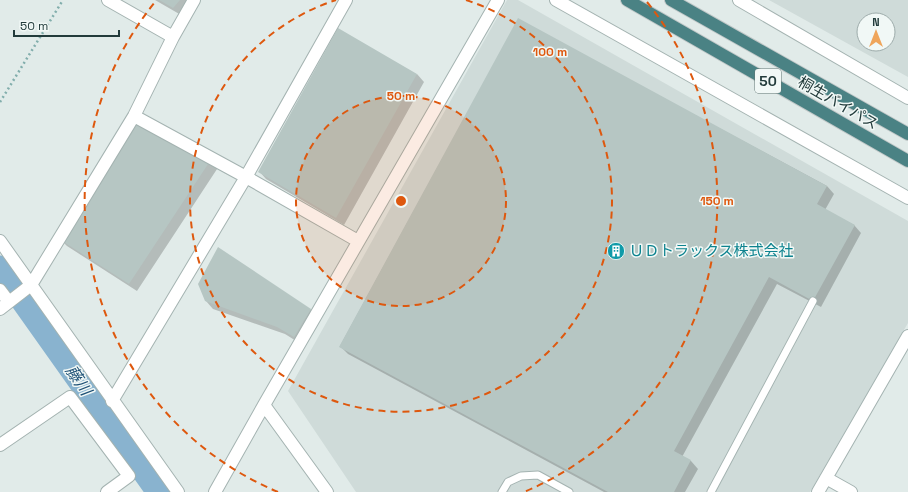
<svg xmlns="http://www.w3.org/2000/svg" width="908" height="492" font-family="'Space Grotesk','Noto Sans JP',sans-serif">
  <rect width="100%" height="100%" fill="#e1ebe9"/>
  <!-- built -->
  <path fill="#cfdbd9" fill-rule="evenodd" d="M507,0H518L908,221V323L810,492H356L288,391Z
    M769,0H908V77ZM864,20H888V44H864Z"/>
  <!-- shadow -->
  <path fill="#0003" d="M155,0H193L181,15Z
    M518,20L827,186L834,194L825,210L854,225L861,233L821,307L777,284L682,457L691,461L698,469L685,492H604L348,354L340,346Z
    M417,74L424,82L344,225L266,179L259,171Z
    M134,117L219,166L137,291L67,246L60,239Z
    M206,301L310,309L318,317L301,344L285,334L213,309Z"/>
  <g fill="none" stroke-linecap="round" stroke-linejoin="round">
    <!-- river -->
    <path stroke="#89b3cf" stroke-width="25" d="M0,268L159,492"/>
  </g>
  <!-- building -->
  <path fill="#b6c6c3" d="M159,0H180L173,8Z
    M518,18L827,186L817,204L855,225L813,301L769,277L674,451L691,460L674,492H608L339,347Z
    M338,28L417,74L336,218L258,172Z
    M134,116L212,158L129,284L59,239Z
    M218,247L311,309L294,337L277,327L205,301L198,284Z"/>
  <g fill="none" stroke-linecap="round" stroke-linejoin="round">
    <defs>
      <path id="service" d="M502,492L508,482L521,476L538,475L569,492
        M711,492L813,301"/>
      <path id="minor" d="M108,0L173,37
        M556,0L908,198
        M739,0L908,98
        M134,116L246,177L358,241
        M0,241L178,492
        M0,290L9,302
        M0,309L31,285L134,116L173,37L194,0
        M112,401L246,177L346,0
        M264,405L327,492
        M0,445L70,397L129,476L107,492
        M826,478L851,492
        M215,492L264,405L498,0
        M818,492L908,336"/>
      <path id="trunk" d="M627,0L908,161
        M671,0L908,134"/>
    </defs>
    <!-- service casing -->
    <use href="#service" stroke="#a4b3b1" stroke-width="9"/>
    <!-- minor casing -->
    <use href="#minor" stroke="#a4b3b1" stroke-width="14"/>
    <!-- trunk casing -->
    <use href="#trunk" stroke="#c1c8c8" stroke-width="14"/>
    <!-- path -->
    <path stroke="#82aeac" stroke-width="2.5" stroke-dasharray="2 3" stroke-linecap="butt" d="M0,102L63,0"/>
    <!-- service -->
    <use href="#service" stroke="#fff" stroke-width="7"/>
    <!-- minor -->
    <use href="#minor" stroke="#fff" stroke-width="12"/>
    <!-- trunk -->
    <use href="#trunk" stroke="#4a8284" stroke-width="12"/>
  </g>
  <!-- distance rings -->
  <circle cx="401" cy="201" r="105" fill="#de580e" fill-opacity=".12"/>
  <g fill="none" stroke="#de580e" stroke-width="2" stroke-dasharray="7 5">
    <circle cx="401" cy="201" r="105"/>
    <path d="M466 0A211 211 0 1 1 336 0"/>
    <path d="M278 492A316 316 0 0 1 155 2M647 2A316 316 0 0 1 524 492"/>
  </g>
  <!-- icons -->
  <defs>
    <symbol id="building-disc" viewBox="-11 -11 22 22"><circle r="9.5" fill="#0f9aa8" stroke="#f1f8f6"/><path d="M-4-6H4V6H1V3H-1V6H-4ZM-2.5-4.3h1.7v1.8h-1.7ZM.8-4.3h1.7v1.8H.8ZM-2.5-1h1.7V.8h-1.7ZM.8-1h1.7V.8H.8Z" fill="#fff"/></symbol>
  </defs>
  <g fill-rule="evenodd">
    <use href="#building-disc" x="606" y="241" width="20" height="20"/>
  </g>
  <g text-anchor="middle" stroke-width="3" stroke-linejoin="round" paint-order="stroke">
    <!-- shield labels -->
    <rect fill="#f1f8f6" stroke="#607473" stroke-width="1" x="755" y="69" width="26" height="24" rx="3"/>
    <g font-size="14" font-weight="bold" fill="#223b3b">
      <text x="768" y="86">50</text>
    </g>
    <!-- street labels -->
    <g font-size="15" fill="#223b3b" stroke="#f1f8f6">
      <text transform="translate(838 103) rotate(30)" y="5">桐生バイパス</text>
    </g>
    <!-- culture labels -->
    <g font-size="15" fill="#0d838f" stroke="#f1f8f6" text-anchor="start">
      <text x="629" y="256">ＵＤトラックス株式会社</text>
    </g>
    <!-- water labels -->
    <g font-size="16" font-style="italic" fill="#1d5076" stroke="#f1f8f6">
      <text transform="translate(79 380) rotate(55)" y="6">藤川</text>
    </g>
  </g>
  <circle cx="401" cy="201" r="6" fill="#de580e" stroke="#f1f8f6" stroke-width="2"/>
  <g font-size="12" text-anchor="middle" font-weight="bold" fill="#de580e" stroke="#f1f8f6" stroke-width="3" stroke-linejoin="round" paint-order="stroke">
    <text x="550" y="56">100 m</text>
    <text x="401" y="100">50 m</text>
    <text x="717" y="205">150 m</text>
  </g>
  <!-- north arrow -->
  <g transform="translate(876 32)"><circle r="19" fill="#f1f8f6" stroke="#9eacab"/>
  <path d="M0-3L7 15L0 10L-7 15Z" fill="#efa55b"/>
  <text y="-6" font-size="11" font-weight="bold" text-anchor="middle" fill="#223b3b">N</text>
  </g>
  <!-- scale -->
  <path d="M14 30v6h105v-6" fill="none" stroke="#223b3b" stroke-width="2"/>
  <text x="20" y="30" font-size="12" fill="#223b3b" stroke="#f1f8f6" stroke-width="3" paint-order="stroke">50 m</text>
</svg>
